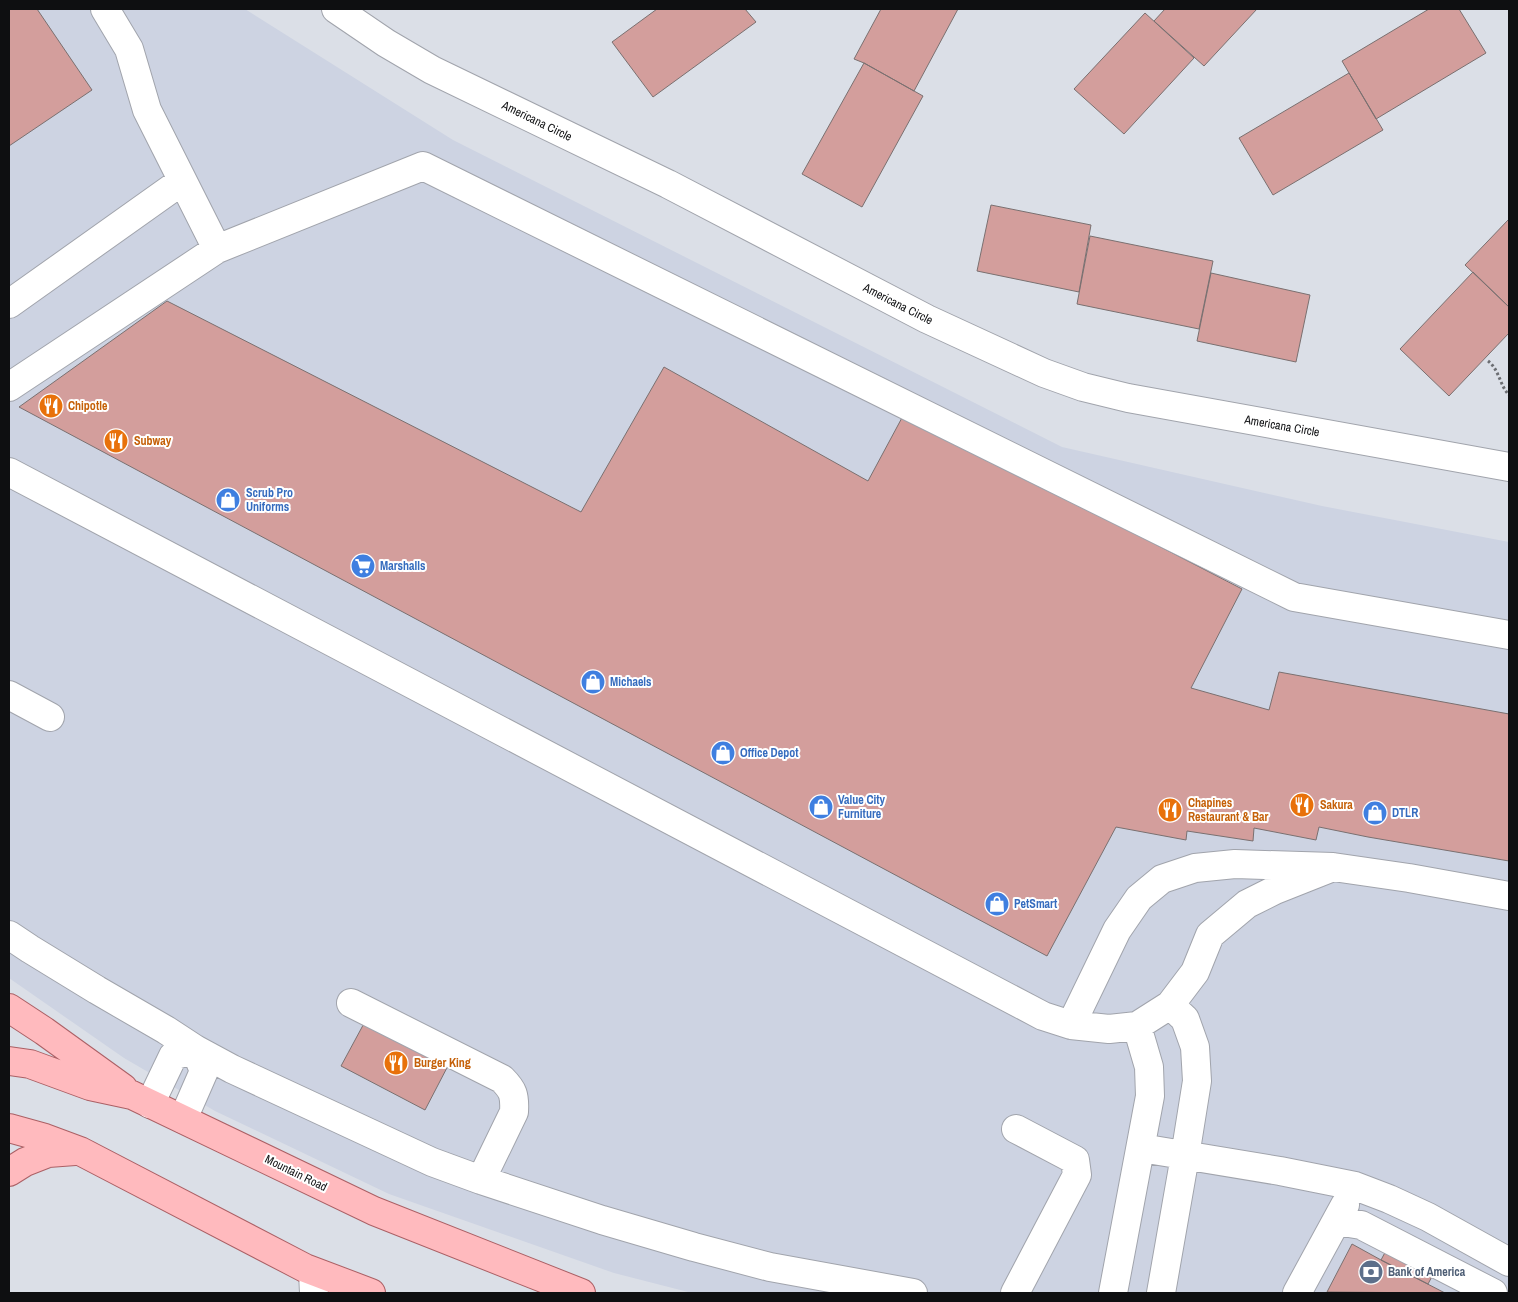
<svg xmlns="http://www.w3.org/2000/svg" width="1518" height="1302" font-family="'Archivo Narrow',sans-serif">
  <rect width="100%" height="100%" fill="#dbdfe7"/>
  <!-- built -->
  <path fill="#cdd3e2" d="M9,9H245L453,140L1062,447L1322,506L1509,542V1293H692L614,1273L389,1194L215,1111L124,1058L9,978Z"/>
  <!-- building -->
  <path fill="#d39e9c" stroke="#7a7070" d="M9,9H37L92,90L9,146Z
    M657,9H745L756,22L653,97L612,42Z
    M881,9H958L914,91L864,63L854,59Z
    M1165,9H1257L1204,66L1154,21Z
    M1429,9H1459L1486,53L1376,119L1342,61Z
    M1145,13L1194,58L1124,134L1074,89Z
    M864,63L923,96L862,207L802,174Z
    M1349,73L1383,130L1273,195L1239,138Z
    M991,205L1091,225L1079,292L977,271Z
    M1509,219V307L1465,265Z
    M1090,236L1213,261L1199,329L1077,304Z
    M1473,272L1509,307V333L1449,396L1400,349Z
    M1211,273L1310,295L1296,362L1197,341Z
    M167,301L581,512L664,367L868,481L904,414L1242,589L1191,688L1269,710L1279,672L1509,714V861L1368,837L1319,827L1316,840L1254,828L1253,841L1187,831L1186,840L1116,827L1047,956L19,407Z
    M368,1016L451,1060L425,1110L341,1066Z
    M1397,1230L1444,1254L1428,1284L1381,1260Z
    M1352,1244L1381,1260L1445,1293L1327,1292Z"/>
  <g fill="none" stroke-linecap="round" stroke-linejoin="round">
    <defs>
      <path id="minor" d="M336,9L386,43L432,70L668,184L927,319L1044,373L1083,387L1128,398L1509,467
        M217,249L423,166L1294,597L1509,635
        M9,304L182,181
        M9,387L217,249L147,110L129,49L105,9
        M9,472L1043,1016L1071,1025L1109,1029L1137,1026L1170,1005L1195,972L1210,935L1247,904L1275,890L1333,867
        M9,695L50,717
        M9,935L30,949L97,990L166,1030L195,1049L232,1069L432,1162L481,1180L602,1220L694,1247L770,1267L913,1293
        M351,1003L502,1079C513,1090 515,1095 514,1112L481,1180
        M1071,1025L1117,930L1139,898L1162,879L1195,868L1235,864L1333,867L1409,878L1509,896
        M150,1104L173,1056L195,1049L204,1071L183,1119
        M1141,1148L1280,1171L1355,1186L1389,1199L1428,1217L1509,1262
        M1337,1221L1361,1225L1493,1293
        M313,1272L314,1293
        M1015,1293L1077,1175L1075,1160L1016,1129
        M1113,1293L1150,1096L1149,1067L1137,1026
        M1161,1293L1185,1156L1197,1081L1195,1047L1185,1019L1170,1005
        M1297,1293L1345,1205"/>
      <path id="major" d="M9,1008L44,1031L123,1088
        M9,1061L30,1064L90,1086L132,1095L374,1211L581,1293
        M9,1128L45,1138L80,1151L305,1268L371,1293
        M9,1172L25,1162L48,1153L75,1151"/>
    </defs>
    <!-- minor casing -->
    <use href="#minor" stroke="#a1a4ac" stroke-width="30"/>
    <!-- major casing -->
    <use href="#major" stroke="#ab6065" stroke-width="30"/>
    <!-- path -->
    <path stroke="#6b6d72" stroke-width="3" stroke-dasharray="2.5 2.5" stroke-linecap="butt" d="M1488,361C1499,369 1500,386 1509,395"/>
    <!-- minor -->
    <use href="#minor" stroke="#fff" stroke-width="28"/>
    <!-- major -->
    <use href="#major" stroke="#ffbabe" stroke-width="28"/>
  </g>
  <!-- icons -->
  <defs>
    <symbol id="restaurant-disc" viewBox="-11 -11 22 22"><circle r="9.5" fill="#e8710a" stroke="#fff"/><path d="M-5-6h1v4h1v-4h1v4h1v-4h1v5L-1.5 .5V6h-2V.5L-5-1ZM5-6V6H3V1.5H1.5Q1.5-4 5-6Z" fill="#fff"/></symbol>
    <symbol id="shop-disc" viewBox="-11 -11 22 22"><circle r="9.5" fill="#3f7fe0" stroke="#fff"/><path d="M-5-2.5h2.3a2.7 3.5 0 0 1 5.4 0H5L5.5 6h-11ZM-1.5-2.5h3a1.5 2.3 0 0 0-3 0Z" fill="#fff"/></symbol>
    <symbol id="supermarket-disc" viewBox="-11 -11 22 22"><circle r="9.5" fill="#3f7fe0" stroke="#fff"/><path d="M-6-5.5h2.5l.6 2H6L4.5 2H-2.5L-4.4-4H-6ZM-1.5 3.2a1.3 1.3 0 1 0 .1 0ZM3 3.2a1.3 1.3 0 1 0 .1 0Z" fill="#fff"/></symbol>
    <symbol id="bank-disc" viewBox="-11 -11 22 22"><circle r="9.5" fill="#5c6f8a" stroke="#fff"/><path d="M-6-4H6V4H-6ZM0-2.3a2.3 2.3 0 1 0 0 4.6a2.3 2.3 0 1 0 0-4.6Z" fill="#fff"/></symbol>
  </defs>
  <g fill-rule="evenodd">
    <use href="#restaurant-disc" x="37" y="392" width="28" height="28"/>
    <use href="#restaurant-disc" x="102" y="427" width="28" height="28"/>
    <use href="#shop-disc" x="214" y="486" width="28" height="28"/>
    <use href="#supermarket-disc" x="349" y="552" width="28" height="28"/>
    <use href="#shop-disc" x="579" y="668" width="28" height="28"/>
    <use href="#shop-disc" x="709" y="739" width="28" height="28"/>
    <use href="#restaurant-disc" x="1288" y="791" width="28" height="28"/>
    <use href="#shop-disc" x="807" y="793" width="28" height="28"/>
    <use href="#restaurant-disc" x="1156" y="796" width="28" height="28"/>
    <use href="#shop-disc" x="1361" y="799" width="28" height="28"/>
    <use href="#shop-disc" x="983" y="890" width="28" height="28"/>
    <use href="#restaurant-disc" x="382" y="1049" width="28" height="28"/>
    <use href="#bank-disc" x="1357" y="1258" width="28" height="28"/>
  </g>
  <g text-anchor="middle" stroke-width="4" stroke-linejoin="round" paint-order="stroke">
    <!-- street labels -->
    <g font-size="12" fill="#0e0f11" stroke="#fff">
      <text transform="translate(537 121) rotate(26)" y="4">Americana Circle</text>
      <text transform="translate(898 304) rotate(27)" y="4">Americana Circle</text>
      <text transform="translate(1282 426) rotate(10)" y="4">Americana Circle</text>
      <text transform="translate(296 1173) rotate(26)" y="4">Mountain Road</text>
    </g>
    <!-- food labels -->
    <g font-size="12" font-weight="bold" fill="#c56008" stroke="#fff" text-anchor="start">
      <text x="68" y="410">Chipotle</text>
      <text x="134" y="445">Subway</text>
      <text x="1188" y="807">Chapines<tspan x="1188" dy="14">Restaurant &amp; Bar</tspan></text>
      <text x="1320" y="809">Sakura</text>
      <text x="414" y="1067">Burger King</text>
    </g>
    <!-- shop labels -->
    <g font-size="12" font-weight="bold" fill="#366cbe" stroke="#fff" text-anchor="start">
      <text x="246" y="497">Scrub Pro<tspan x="246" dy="14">Uniforms</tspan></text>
      <text x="380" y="570">Marshalls</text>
      <text x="610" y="686">Michaels</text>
      <text x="740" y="757">Office Depot</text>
      <text x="838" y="804">Value City<tspan x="838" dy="14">Furniture</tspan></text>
      <text x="1392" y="817">DTLR</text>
      <text x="1014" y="908">PetSmart</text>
    </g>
    <!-- service labels -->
    <g font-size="12" font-weight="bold" fill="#4e5e75" stroke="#fff" text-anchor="start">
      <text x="1388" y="1276">Bank of America</text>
    </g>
  </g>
  <!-- border -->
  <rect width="1518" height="1302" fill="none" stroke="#0e0f11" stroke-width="20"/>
</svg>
